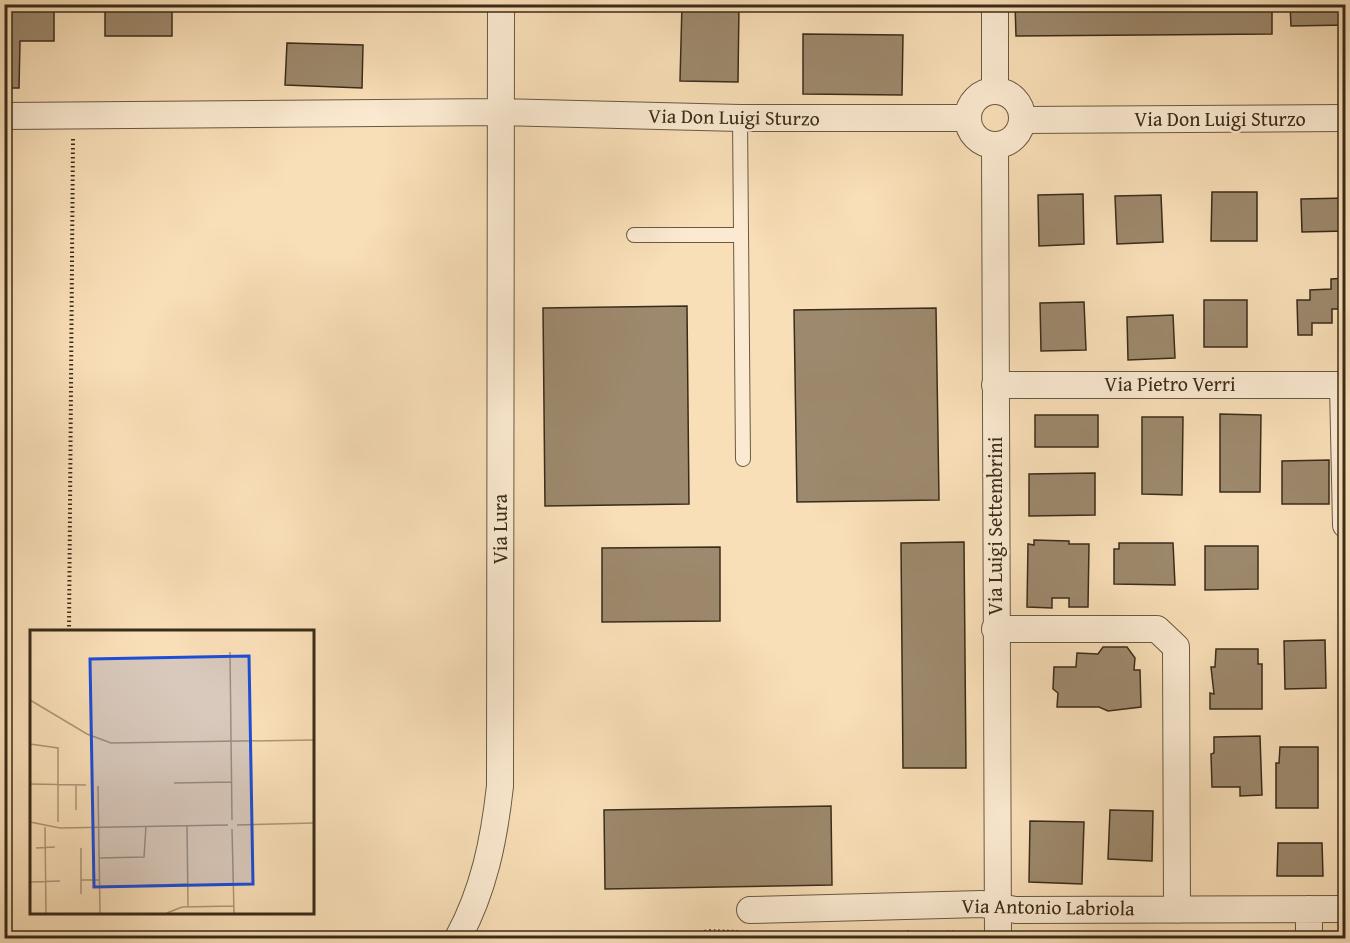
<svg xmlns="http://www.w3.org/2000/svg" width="1350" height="943" font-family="'Gentium Book Plus',serif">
  <rect width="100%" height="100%" fill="#f9dfb8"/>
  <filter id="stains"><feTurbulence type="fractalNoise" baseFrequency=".00333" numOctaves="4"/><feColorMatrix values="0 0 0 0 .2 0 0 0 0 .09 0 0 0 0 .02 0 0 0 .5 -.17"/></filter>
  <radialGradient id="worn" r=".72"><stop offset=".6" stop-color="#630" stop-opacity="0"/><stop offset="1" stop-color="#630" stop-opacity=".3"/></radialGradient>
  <!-- building -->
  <path fill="#9d896d" stroke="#3a2c1b" stroke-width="1.5" d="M4,4H54V41H20L19,88H4Z
    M105,4H172V36H105Z
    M228,4H456V10L228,9Z
    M682,4H739L738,82L680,81Z
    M1015,4H1272V34L1016,36Z
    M1290,4H1346V25L1291,26Z
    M803,34L903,35L902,95L803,94Z
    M287,43L363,45L362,88L285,85Z
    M1212,192H1257V241H1211Z
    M1083,194L1084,244L1039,246L1038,195Z
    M1161,195L1163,242L1117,244L1115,196Z
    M1346,198V231L1302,232L1301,199Z
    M1346,278V309H1332V323H1312V335H1298L1297,300H1310V290L1331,289V279Z
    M1204,300H1247V347H1204Z
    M1084,302L1086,350L1041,351L1040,303Z
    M687,306L689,504L545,506L543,308Z
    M936,308L939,500L797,502L794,310Z
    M1173,315L1175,358L1128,360L1127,317Z
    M1220,414L1261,415L1260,492H1220Z
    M1035,415H1098V447H1035Z
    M1142,417H1183L1182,495L1142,494Z
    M1329,460V504H1282V461Z
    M1095,473V515L1029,516V474Z
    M1034,540L1069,541V544H1089L1088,607H1069V598H1052V608L1027,607L1028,544L1034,545Z
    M964,542L966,768H903L901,543Z
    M1119,543H1173L1175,585L1114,584V549H1119Z
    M1205,546H1258V589L1205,590Z
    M720,547V621L602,622V548Z
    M1325,640L1326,688L1285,689L1284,641Z
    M1103,647H1127L1135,658L1134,670H1140L1141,707L1108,711L1099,707H1057L1058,693L1053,689L1054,667H1076L1077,653L1098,654Z
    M1216,649H1258V664H1262V709H1210V693L1214,694L1211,667H1215Z
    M1260,736L1262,795L1240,796V787H1212L1211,754L1214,753V737Z
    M1280,747H1318V808H1276V763H1279Z
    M831,806L832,885L605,889L604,810Z
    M1110,810L1153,811L1152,861L1108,859Z
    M1030,821L1084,822L1082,884L1029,882Z
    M1278,843H1322L1323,876H1277Z"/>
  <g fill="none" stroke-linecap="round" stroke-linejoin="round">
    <defs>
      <path id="service" d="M740,118L743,459
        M634,235H741"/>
      <path id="minor" d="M995,4V90
        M968 118a27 27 0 1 1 54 0a27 27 0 1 1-54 0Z
        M4,116L501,112L740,118H968
        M1022,120L1346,118
        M995,145L998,938
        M995,385H1346
        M1343,385L1346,525
        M995,629H1157L1176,647L1177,910
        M1309,909V938
        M750,910L982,904L1016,910L1346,909
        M458,938C484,890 494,840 500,786L501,4"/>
    </defs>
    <!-- service casing -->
    <use href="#service" stroke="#6a5942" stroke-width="16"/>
    <!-- minor casing -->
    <use href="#minor" stroke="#6a5942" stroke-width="28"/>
    <!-- path -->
    <path stroke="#3a2c1b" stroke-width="4" stroke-dasharray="1.5 3" stroke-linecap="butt" d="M69,631L73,137
      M907,932L928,935L951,932L967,938
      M634,938H643
      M688,938L707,931L740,932"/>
    <!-- service -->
    <use href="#service" stroke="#fbead1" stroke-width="14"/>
    <!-- minor -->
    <use href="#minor" stroke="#fbead1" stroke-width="26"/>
  </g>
  <g text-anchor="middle" stroke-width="5" stroke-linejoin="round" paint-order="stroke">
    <!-- street labels -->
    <g font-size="20" fill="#3a2c1b" stroke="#fbead1">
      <text transform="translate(734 117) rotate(1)" y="7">Via Don Luigi Sturzo</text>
      <text x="1220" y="126">Via Don Luigi Sturzo</text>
      <text x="1170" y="391">Via Pietro Verri</text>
      <text transform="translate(995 526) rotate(-90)" y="7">Via Luigi Settembrini</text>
      <text transform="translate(500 529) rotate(-90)" y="7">Via Lura</text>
      <text transform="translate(1048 907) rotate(1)" y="7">Via Antonio Labriola</text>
    </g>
  </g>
  <!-- overview -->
  <g transform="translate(30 630)">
    <rect width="284" height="284" fill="#f9dfb8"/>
    <path fill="none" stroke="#ad9779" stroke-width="1.5" d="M200,22L202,190M0,70L57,104L81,113L284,110M0,114L28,118V192M144,153L202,152M0,154L56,155M46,155V180M68,156L70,283M0,192L30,198L198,195M157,195L158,276M207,195L284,193M15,197L16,283M202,199L204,283M6,218L25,217M51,218V264M69,228L114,227L116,196M51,250H70M1,252L30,251M70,257L158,254M137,283L152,277L204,276"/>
    <path fill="#1d4ed8" fill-opacity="0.15" stroke="#1d4ed8" stroke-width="3" d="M219,26L223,254L64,257L60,29Z"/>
    <rect width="284" height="284" fill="none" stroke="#3a2c1b" stroke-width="3"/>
  </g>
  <!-- margin -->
  <rect width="1350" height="943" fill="none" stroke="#f9dfb8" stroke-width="24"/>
  <rect x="6" y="6" width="1338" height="931" fill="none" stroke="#3a2c1b" stroke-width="3"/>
  <rect x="12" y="12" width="1326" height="919" fill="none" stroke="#3a2c1b" stroke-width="1.5"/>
  <rect width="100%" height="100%" filter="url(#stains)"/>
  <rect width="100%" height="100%" fill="url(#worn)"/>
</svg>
